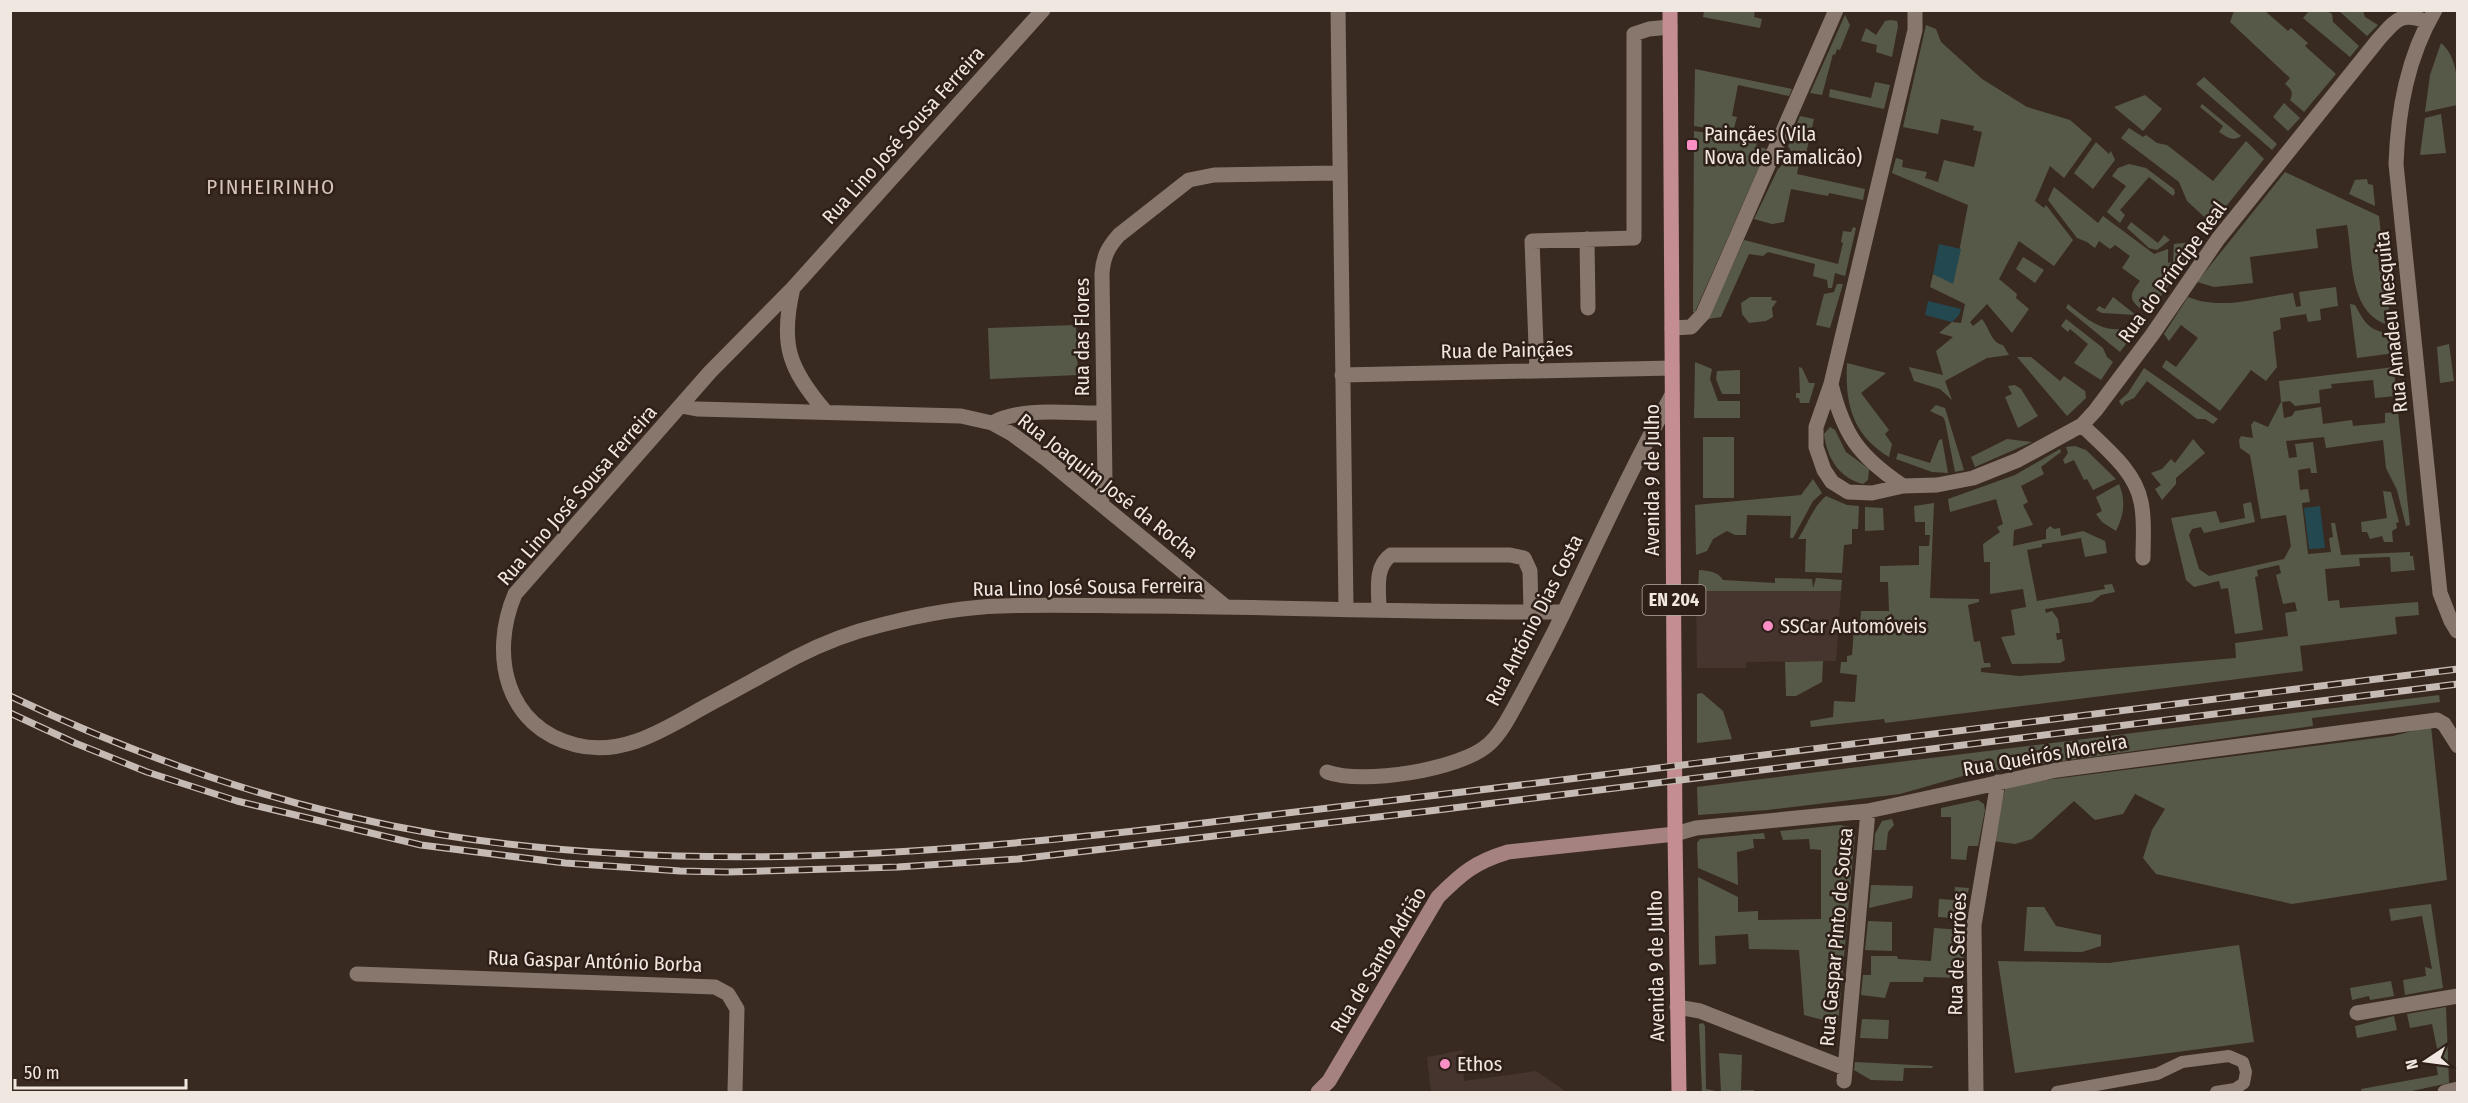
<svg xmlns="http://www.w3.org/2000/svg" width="2468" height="1103" font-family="'Fira Sans Condensed',sans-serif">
  <rect width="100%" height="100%" fill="#392a21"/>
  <!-- commercial -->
  <path fill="#46342e" d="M1696,591H1841L1836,661L1746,662V668H1697Z
    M1463,1050L1464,1081L1536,1071L1567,1092H1431L1427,1057Z"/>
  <!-- green -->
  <path fill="#575948" d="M1755,10L1754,17L1762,19L1760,28L1703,17L1704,11Z
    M2310,10L2327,11L2332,14L2333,22L2359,46L2350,57L2303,18Z
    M2234,11H2265L2288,31L2291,28L2308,43L2305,46L2336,74L2304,112L2290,100C2294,92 2291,89 2285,84L2290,78L2230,22Z
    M2339,11H2363L2365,17L2378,25L2367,36Z
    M1845,15L1850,25L1840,50L1837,49L1835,55L1833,54L1822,95L1810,93Z
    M1891,20L1897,21L1898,26L1892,57L1876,52L1877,45L1861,41L1866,28L1876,35L1885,21Z
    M1926,25L1936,29L1941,42L1982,79L2027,107L2070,120L2092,139L2064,178L2050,166L2035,201L2044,208L2046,205L2073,240L2054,266L2019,241L1999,279L2017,294L2016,298L2029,309L2012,333L1987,304L1970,322L1973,326L1982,319C1990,329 1991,343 2003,345L2009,355L1987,358L1945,381L1952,400L1940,389L1914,381L1909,367L1943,375L1936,351L1953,337L1939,333L1952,322L1961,323L1965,304L1930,287L1933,274L1953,283L1968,205L1892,173L1896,158L1903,160L1902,167L1927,172L1925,178L1938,182L1944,160L1974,167L1982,132L1973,130L1974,126L1941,119L1938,134L1903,127Z
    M2441,43C2458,57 2458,85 2457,105L2425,112L2430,75Z
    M1695,69L1792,89L1789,96L1738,85L1732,116L1737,117L1733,132L1694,126Z
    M2204,77L2277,144L2272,150L2196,84Z
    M1875,82L1890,85L1884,109L1829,97L1830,89L1871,98Z
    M2145,95L2162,109L2143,131L2114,107Z
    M2284,103L2300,118L2288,131L2273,117Z
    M2202,104L2241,136C2233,142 2227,137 2219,132L2223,126L2200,107Z
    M2441,114L2446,153L2420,155L2425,118Z
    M1800,116L1814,119L1806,153L1791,151L1788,146Z
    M2129,128L2143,137L2146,135L2157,143L2167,145L2213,181L2246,141L2264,159L2212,224L2187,201L2179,182L2121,138Z
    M1694,131L1758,140L1756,146L1767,149L1695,312H1693Z
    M2096,142L2109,154L2111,151L2115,160L2093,189L2074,173Z
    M1784,163L1799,164L1797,174L1865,189L1863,200L1829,193L1828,196L1791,189L1784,222L1772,224L1754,219L1778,169Z
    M2129,164L2146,168L2174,189L2175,193L2173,196L2149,177L2120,210L2125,215L2120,223L2107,212L2126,186L2112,176L2118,168Z
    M2285,172L2379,216L2389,309L2384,314L2385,324C2348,309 2353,258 2347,225L2316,229L2318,248L2250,257L2253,283L2214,287L2197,282Z
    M2367,179L2368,184L2373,185L2375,206L2349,194L2355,180Z
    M2054,187L2098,223L2103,216L2154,254L2168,249V263L2173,262L2174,244L2200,241L2148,314C2131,302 2126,298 2140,281L2122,268L2130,256L2115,245L2110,249L2099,241L2095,248L2087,242L2077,238L2048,200Z
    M2131,222L2158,243L2164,235L2170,240L2157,250L2149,248L2127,228Z
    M1853,227L1856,228L1846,272L1845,276L1835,273L1832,288H1828L1827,280L1813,276L1815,264L1768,252L1763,256L1749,254L1721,317L1708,319L1744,240L1838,264L1843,243L1841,242L1843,231L1851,232Z
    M2023,257L2044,270L2035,283L2016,269Z
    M1837,284H1843L1830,328L1816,325L1824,294L1834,292Z
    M2336,287L2338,306L2320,309L2321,320L2308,322L2306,314L2280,318L2281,329L2273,332L2277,367L2266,381L2251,370L2220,411L2162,367L2166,360L2176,367L2198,338L2181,325L2169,341L2164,334L2188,297C2222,311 2259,297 2293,293L2296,307L2301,306L2299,292Z
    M1750,297H1772L1771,300L1777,301L1772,308L1773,317L1766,321L1749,323L1742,314L1741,303Z
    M2113,297L2136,315L2102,313L2096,310L2099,306L2105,309Z
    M2068,304C2081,314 2096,328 2113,329C2123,330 2127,327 2136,331L2120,352L2066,308Z
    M2350,304L2355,305C2364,322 2370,332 2390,333L2393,337L2395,353L2357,358Z
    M2066,319L2103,348L2107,357L2113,362L2101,380L2074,363L2088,344L2070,329L2068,332L2061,326Z
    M1076,325L1078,375L990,379L988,328Z
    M2449,344L2454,381L2440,383L2437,347Z
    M2017,357H2031L2060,381L2064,376L2085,391L2086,398L2067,416Z
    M1695,362L1712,369L1710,379L1718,401H1740V418H1694Z
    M1847,363L1886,373L1861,393L1889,430L1885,434L1892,444L1889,457C1852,434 1845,404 1847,363Z
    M1799,367L1802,368L1809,383H1815L1809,403H1800L1799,398H1796V393H1800Z
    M2394,367L2396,396L2375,398L2373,380L2331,384L2332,388L2319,390L2320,403L2295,406L2290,401L2282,402L2284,418L2292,416L2295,411L2321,407L2323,424L2352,420L2353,426L2385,423V413L2398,412L2410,525L2406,526L2397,490L2386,468L2383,440L2326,448L2324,437L2286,441L2289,458L2297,457L2295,444L2313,442L2317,473H2311L2310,468L2298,470L2300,490L2308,489L2310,502L2302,503L2308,554L2331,552L2329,538L2333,537L2331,523H2335L2341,555L2410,552V556H2413L2415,570L2391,572L2390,557L2359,558L2360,566L2325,569L2328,601L2339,600L2340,608L2418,602L2419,615L2395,617L2397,634L2300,646L2303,671L1885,723L1884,719L1811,727L1810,721L1833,717L1834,701L1855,702L1857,675L1840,673L1841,662H1847V656L1852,655L1854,628H1860L1861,611H1889L1888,582H1880V566L1919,565V546H1929L1930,535H1925V522H1915L1914,506L1934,503L1930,598L1979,599V602L1968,605L1974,642L1980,641L1984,663H1990L1991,667L1981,668V672L2019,676L2236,658L2235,643L2288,636L2285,613L2297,611L2295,602L2283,604L2276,575L2281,573L2279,565L2257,570L2258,576L2255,577L2263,630L2235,634L2228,588L2221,589L2219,581L2194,587L2186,580L2171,518L2216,511L2220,523L2245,518L2243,504L2251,502L2255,522L2204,533L2201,527L2192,529L2189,535L2199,569L2209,576L2284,559L2291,546L2286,515L2261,519L2250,455L2240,448L2239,440L2241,436L2253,438L2251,425L2254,421L2268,427L2281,402L2279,381Z
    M2144,368L2218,419L2213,424L2205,419H2197L2147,381L2134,398L2125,402L2122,406L2119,401L2128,393Z
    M1740,370V394H1722L1716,379L1717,371Z
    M2015,385L2021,389L2038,416L2018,428L2005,397L2012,394L2008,386Z
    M1936,405L1945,408L1964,470L1955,472L1945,421L1943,417L1930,411Z
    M1830,427L1835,430L1846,452L1869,469L1868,480L1863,484C1839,478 1827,458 1824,434Z
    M1703,437H1734V498H1703Z
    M1942,439L1948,473L1932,472L1896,459L1898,453L1930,463L1939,440Z
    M2007,439L2032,442L1975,467L1971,457Z
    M2193,439L2205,453L2176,478V484L2162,500L2155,489L2161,485L2151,473L2162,469L2171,459L2175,463Z
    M2075,446L2086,450L2116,479L2093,490L2087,479L2084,480L2074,460L2065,464L2063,460L2068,453L2066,447Z
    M2060,449L2061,452L2041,467L2044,474L2021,486L2028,502L2023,505L2033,525L2014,530L2013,546L2046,539V530L2050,526L2054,529L2060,528L2061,536L2083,531L2105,541L2107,553L2085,557L2081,538L2042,544V547L2027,550L2037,601L2105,589L2104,585L2112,584L2115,592L2101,595L2092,602L2045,609L2046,613L2052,611L2058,619L2060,633H2056L2057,640L2062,639L2065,660L2060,663L2012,664L2001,637L2015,635L2011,610L2026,607L2023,589L1990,594V562H1984L1983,544L2000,532L1997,527L2003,524L1996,499L1950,512L1948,499L2015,475Z
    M1813,479L1822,493L1813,501L1793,538H1790L1791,516L1747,515L1746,535H1735L1727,531L1713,539L1707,551L1696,555L1695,505L1801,495Z
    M2119,484C2126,501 2124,515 2116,531L2102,522L2096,514L2102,511L2096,497Z
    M2383,491L2391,492L2399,522L2396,523L2397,528L2392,531L2393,542H2384L2382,536L2370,539L2367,532H2362L2361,522L2387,518Z
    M1826,496L1847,505L1859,506L1858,529H1852V544L1844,545L1842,573L1805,572L1806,539H1798C1808,524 1812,508 1826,496Z
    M1865,507L1883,508L1884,530L1865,531Z
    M1699,570C1709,571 1717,571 1723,580L1775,583V578L1812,579L1813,588L1816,578L1842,580L1841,591H1698Z
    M1823,661L1822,682L1796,696H1786L1785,662Z
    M1702,693L1723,711L1732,739L1697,743V694Z
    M2439,695L2440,702L2312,718L2313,726L1970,774L1900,794L1767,810L1698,815L1697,787Z
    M2431,726L2447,880L2292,904L2156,874L2143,858L2152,830L2165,809L2135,794L2123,814L2095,820L2074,801L2032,839L2015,844L1993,841L2006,785L2393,736Z
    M1978,800L1984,804L1985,810L1978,846H1968L1966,860L1951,859V817H1941V808Z
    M1892,819L1894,825L1888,832L1886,850H1874L1875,834L1882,821Z
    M1840,825L1850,827L1855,834L1838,1024L1804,1015L1799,950L1749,949L1748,934L1715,936L1716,964L1699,965L1698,877L1738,897V912L1758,911V920L1821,919V850L1810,849L1809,839L1783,840L1780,831Z
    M1764,833L1765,839H1753L1754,848L1737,852L1738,885L1698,868L1697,843L1700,839Z
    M1871,885L1913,886L1912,898L1869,908Z
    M1955,887L1969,888L1962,919L1938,917L1939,899L1954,900Z
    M2431,904L2443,988L2405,995L2403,980L2426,976L2425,967L2432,969L2422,916L2391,921L2389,909Z
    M2027,907H2044L2056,926L2101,935V946L2082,952L2024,951Z
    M1868,921L1892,922V951L1865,950Z
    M1934,928L1963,930L1964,978L1924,977L1923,982H1890L1885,998L1861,995L1863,975H1871V956H1897L1898,959L1931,961Z
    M2239,945L2254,1042L2015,1073L1998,961L2109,963Z
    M2391,981L2394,996L2370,1000L2369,996L2352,1000L2350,988Z
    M2446,1007L2449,1083L2407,1092H2362L2361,1089L2438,1075L2435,1059L2439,1058L2432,1024L2410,1028L2407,1014Z
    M2394,1016L2397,1030L2357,1038L2355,1026Z
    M1862,1019L1889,1020L1888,1039L1860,1038Z
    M1703,1023L1705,1026L1706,1089L1721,1092L1719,1053L1742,1055L1741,1090H1754V1092H1702L1699,1024Z
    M1855,1062L1933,1066L1932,1068H1904L1903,1081L1871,1080L1854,1070Z"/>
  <!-- water -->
  <path fill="#234850" d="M1939,244L1961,249L1953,284L1933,274Z
    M1928,301L1961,309L1959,315L1952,322L1925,315Z
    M2320,506L2325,548L2309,549L2304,508Z"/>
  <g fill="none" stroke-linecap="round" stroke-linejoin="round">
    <!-- lane -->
    <path stroke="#88776d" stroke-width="12" d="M2057,1092L2157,1074L2182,1062L2229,1056L2243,1062L2246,1072L2244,1083L2235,1089L2216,1092"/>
    <!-- street -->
    <path stroke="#88776d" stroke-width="15" d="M1043,10L793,288L710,372L515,594C489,655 506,728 576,745C624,757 666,728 706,706C736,690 766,673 796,657C823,643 852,632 881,625C920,615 961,607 1001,606C1049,604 1098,606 1146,606C1285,607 1424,613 1564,612
      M1338,10L1346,609
      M1915,10V30L1831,384L1816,427V447L1824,470L1832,482L1848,492L1872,493L1903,486L1937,485L1973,478L2018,460L2082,425L2095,411L2152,335L2218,239L2378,40C2396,20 2400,11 2428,22
      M2435,10C2407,58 2398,110 2396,164L2440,593L2451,621L2457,631
      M1587,239L1588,308
      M793,288C780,343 788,368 825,411
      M1672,328L1691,327L1703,314L1836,10
      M1537,371L1532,241L1634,238V34L1649,29L1670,27
      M1342,375L1672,368
      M1831,384C1844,436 1859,456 1903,486
      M681,406L697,409L961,416L992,423C1024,406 1068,414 1104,413
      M992,423L1012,434L1046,459L1225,606
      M2082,425C2104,447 2135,470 2141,502C2145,520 2143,539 2143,558
      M1101,503L1105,481L1102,274C1103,257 1108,247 1119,235L1189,180L1214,175L1338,173
      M1379,609C1379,591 1374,567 1391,555H1510L1524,558L1530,571L1531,612
      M1327,772C1362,785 1461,770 1489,744C1502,732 1510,715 1519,699C1534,671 1549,643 1563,614C1598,541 1632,466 1672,395
      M1675,834L1696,828L1868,811L2057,770L2437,720L2444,724L2458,746
      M357,974L715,987L728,994L737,1009L735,1092
      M1677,1007L1700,1011L1845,1068
      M2357,1013L2458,996
      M1844,1081L1868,811
      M1976,1092L1974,925L1998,782
      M2445,1092L2458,1089"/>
    <!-- secondary -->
    <path stroke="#a5827f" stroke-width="15" d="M1318,1092L1329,1081L1438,897C1462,873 1475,862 1508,852L1675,834"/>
    <!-- primary -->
    <path stroke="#c38d91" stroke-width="15" d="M1670,10L1675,834L1679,1092"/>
    <defs>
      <path id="rail" d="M10,696C145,760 288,809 436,834C680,874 926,855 1170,827C1290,813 1409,798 1529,784C1838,745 2148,708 2458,669
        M10,713L75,743L147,772L237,801L421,845L565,863L680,871L727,872L898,867L1018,859L1429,811L2458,684"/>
    </defs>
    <!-- rail casing -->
    <use href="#rail" stroke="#c6bbb4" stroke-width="7"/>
    <!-- rail -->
    <use href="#rail" stroke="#2e2018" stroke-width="4.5" stroke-dasharray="14" stroke-linecap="butt"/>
  </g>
  <!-- markers -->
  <g fill="#fa8fc6" stroke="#2e2018" stroke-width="2">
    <rect x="1686" y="139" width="12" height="12" rx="3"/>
    <circle cx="1768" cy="626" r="6"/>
    <circle cx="1445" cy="1064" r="6"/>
  </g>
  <g text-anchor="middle" stroke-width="5" stroke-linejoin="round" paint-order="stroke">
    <!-- shield labels -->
    <rect fill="#2e2018" stroke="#b6aba5" stroke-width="1.5" x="1642.5" y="585" width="63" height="30" rx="4.5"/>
    <g font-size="18" font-weight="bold" fill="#f1e7e1">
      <text x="1674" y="606">EN 204</text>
    </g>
    <!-- poi labels -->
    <g font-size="20" fill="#f1e7e1" stroke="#2e2018" text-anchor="start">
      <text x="1704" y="141">Painçães (Vila<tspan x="1704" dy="23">Nova de Famalicão)</tspan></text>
      <text x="1780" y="633">SSCar Automóveis</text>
      <text x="1457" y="1071">Ethos</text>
    </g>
    <!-- street labels -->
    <g font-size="20" fill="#f1e7e1" stroke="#2e2018">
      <text transform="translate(903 135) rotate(-48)" y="7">Rua Lino José Sousa Ferreira</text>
      <text transform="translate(2172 272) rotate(-54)" y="7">Rua do Príncipe Real</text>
      <text transform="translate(2391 322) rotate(-96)" y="7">Rua Amadeu Mesquita</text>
      <text transform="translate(1082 337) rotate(-90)" y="7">Rua das Flores</text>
      <text transform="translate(1507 350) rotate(-1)" y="7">Rua de Painçães</text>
      <text transform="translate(1652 480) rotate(-90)" y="7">Avenida 9 de Julho</text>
      <text transform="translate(1108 486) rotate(38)" y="7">Rua Joaquim José da Rocha</text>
      <text transform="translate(577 495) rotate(-49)" y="7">Rua Lino José Sousa Ferreira</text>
      <text transform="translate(1088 587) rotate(-1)" y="7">Rua Lino José Sousa Ferreira</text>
      <text transform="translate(1534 620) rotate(-63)" y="7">Rua António Dias Costa</text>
      <text transform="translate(2045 755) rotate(-10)" y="7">Rua Queirós Moreira</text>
      <text transform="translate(1836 937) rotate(-85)" y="7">Rua Gaspar Pinto de Sousa</text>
      <text transform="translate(1957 954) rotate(-88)" y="7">Rua de Serrões</text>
      <text transform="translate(1378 960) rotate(-59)" y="7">Rua de Santo Adrião</text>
      <text transform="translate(595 961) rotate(2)" y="7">Rua Gaspar António Borba</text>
      <text transform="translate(1656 966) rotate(-91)" y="7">Avenida 9 de Julho</text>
    </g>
    <!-- neighbourhood labels -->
    <g font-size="21" letter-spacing="1.5" fill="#d6c3b8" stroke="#2e2018">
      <text x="271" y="194">PINHEIRINHO</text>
    </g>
  </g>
  <!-- border -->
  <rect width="2468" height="1103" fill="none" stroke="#f1e7e1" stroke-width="24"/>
  <!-- north arrow -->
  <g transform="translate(2426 1061) rotate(257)" stroke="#2e2018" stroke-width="4.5" paint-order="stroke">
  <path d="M0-4.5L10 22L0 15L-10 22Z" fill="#f1e7e1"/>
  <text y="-9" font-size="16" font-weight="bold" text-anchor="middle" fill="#f1e7e1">N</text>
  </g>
  <!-- scale -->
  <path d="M15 1079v9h171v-9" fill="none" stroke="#f1e7e1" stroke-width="3"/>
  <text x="24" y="1079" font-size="18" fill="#f1e7e1" stroke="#2e2018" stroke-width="4.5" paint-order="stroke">50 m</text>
</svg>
